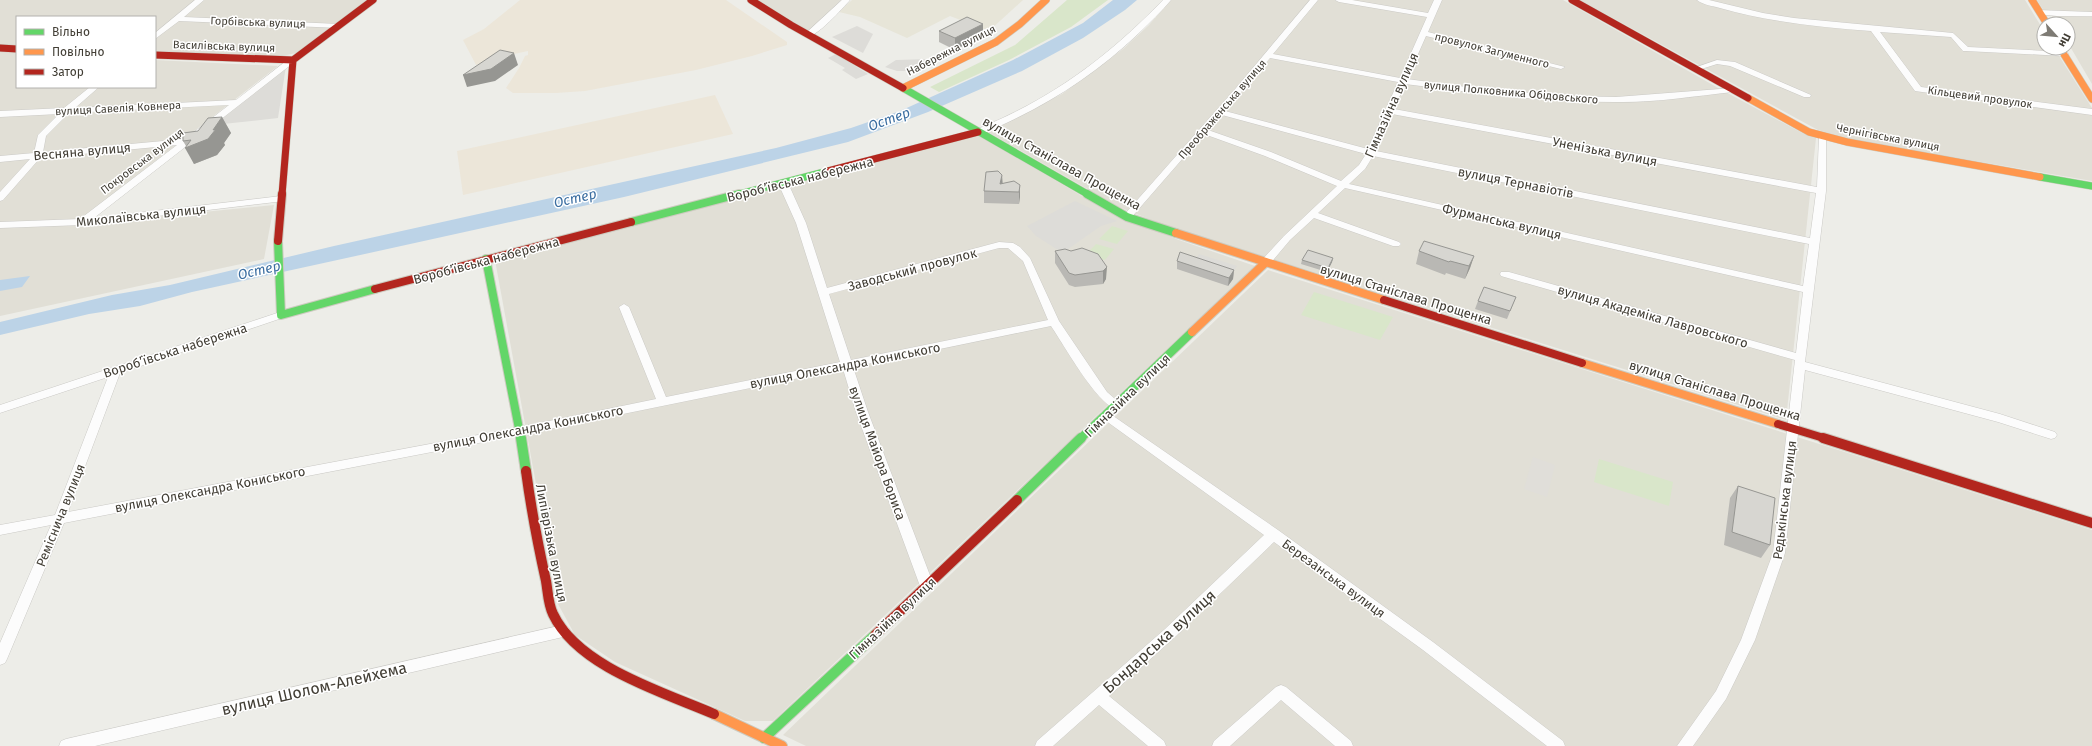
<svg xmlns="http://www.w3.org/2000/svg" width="2092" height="746" font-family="'Fira Sans',sans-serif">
  <rect width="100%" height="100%" fill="#edede8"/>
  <!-- residential -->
  <path fill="#e1dfd6" d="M0,0H367L296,53L277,57L155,51V17H17V46L0,45Z
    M758,0H841L809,31Z
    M1171,0H1563L1720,89L1804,134L1816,138L1786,420L1164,225L1119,207L988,132L1062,94L1123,49L1149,25Z
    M1580,0H2025L2044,31V48H2054L2092,108V181L1846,139L1818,130Z
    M2037,0H2092V13L2044,11Z
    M2052,16L2092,17V84L2068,43V24H2057Z
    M0,52L17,53V87H155V60L278,66L73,225L274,205L264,259L0,316Z
    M979,135L1107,211L1179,240L1255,266L773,721H745L615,662L575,635L558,604L495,260Z
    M1268,270L2092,530V746H806L783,735Z"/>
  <!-- commercial -->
  <path fill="#ece6d9" d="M520,0H726L787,42V45L752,56L696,70L585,91L556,93H513L506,88L519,68L525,56L528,55V51L491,59L476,65L463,40L484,29Z
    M715,95L733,134L463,195L457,151Z"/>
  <!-- industrial -->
  <path fill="#e0ded9" d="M1533,457L1555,465L1547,497L1524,489Z"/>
  <!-- education -->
  <path fill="#e7e5d8" d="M852,0H1023L989,31L950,16L907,38L860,17L839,12Z"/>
  <!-- green -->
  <path fill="#d9e6ca" d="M1067,0H1108L1071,27L1009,60L939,92L930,87L1015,45Z
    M1112,226L1128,231L1117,244L1099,239Z
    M1096,244L1114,249L1105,260L1086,254Z
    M1314,292L1393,317L1380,340L1301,315Z
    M1599,459L1673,482L1669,506L1594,482Z"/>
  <!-- parking -->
  <path fill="#dddcd8" d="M857,26L873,34L863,53L832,37Z
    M836,54L868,74L856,79L842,70L845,68L828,58Z
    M930,59L931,62L908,71H897L885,67L896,60Z
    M286,66L278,118L214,125Z
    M1075,201L1117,221L1101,226L1068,249L1058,250L1036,236L1027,226Z
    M1199,254L1237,266L1233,272L1195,260Z"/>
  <!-- water -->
  <path fill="#bcd3e7" d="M1113,0H1137L1125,10L1083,38L1022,71L928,112L848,142L624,197L192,292L140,306L89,314L0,335V322L112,295L170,285L334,246L776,148L851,128L900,111L1013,60L1083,23Z
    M30,276L22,287L0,291V280Z"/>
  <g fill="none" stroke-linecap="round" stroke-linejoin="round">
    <defs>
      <path id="street" d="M195,0H204L184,17L339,24L343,26L339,28L179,21L155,39V33Z
        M842,0H850C843,8 816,38 806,37V33Z
        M1163,0H1171C1161,12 1150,22 1139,33C1093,77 1040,110 981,134H975V130C1050,100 1107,58 1163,0Z
        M1310,0H1318L1273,54L1400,78L1427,17L1339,2L1335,0H1352L1428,13L1434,0H1442L1428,32L1565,67L1561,69L1426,36L1407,79L1474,88L1564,96L1616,97L1733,88L1737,90L1733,92C1695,96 1652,103 1615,102C1545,102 1475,93 1405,84L1394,109L1817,187L1819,136L1820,134H1826V191L1805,362L2000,414L2055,432L2057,435L2055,438L2051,439L1998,422L1805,370L1785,553L1755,640L1726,699L1693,746H1677L1716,691L1741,640L1773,553L1795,360L1501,276L1500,274L1501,272H1509L1796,353L1803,292L1345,188L1318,213L1399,242L1401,244L1399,246H1393L1314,218L1290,240L1269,265H1261L1260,263L1261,261L1284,236L1337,186L1265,156L1204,134L1130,219H1124L1122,217L1124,215L1236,88ZM1270,58L1398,82L1368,149L1225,111ZM1392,114L1816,193L1810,238L1376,151ZM1222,115L1366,154L1359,165L1341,181L1271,152L1208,130ZM1373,156L1809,244L1803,286L1349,184L1365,169Z
        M1697,0H1709L1763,13L1794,18L1953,33L1968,47L2067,52L2068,54L2064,56L1966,51H1963L1951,37L1880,32L1921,87L2092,109V115L1915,91L1871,31C1821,27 1769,22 1720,8C1713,6 1703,5 1697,0Z
        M2037,10L2092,12V16H2057L2037,14Z
        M290,58L297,60L94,218L281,196L284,197V201L82,225L0,228V222L80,219L177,145L40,158L3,200L0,201V192L30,159L0,162V156L34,153L38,135L59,114L0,117V111L64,108L90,87H99L75,108L236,100ZM229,105L185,139L43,152L46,136L69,113Z
        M1717,60L1735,62L1811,95L1810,97H1804L1730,66L1717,64L1695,71L1691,69Z
        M783,180L788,183L806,223L827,288L999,242L1013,243L1020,247L1030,258L1059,321L1107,392L1122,405L1116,409C1096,403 1064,345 1051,326L853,367L868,412L934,586L932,590L927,591L922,590L920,586L856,412L843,369L520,435L64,523L7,659L5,663L0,665V643L51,525L0,535V525L55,515L108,377L0,413V405L277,313H285L286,315L285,317L120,373L68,512L520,427L656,399L619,307L624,304L629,307L666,397L840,362L796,223L778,183ZM999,248H1008L1023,261L1048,320L851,360L829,294Z
        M1106,411L1278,530L1433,642L1563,741L1565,746H1547L1423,650L1274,542L1175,637L1109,696L1164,741L1166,746H1148L1099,705L1053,746H1035L1037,741L1165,629L1264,535L1102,418L1100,415L1102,412Z
        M563,625L568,627L570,631L568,635L563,637L95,746H59L61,741L66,739Z
        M1281,685L1286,687L1351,741L1353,746H1335L1281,700L1230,746H1212L1214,741L1276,687Z"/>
      <path id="fast-far2" d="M903,88L1089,195
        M2040,177L2092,186
        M736,195L828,171"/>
      <path id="fast-far1" d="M1087,194L1127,217L1176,233
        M631,222L739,194
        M278,241L281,315L375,289
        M486,259L521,439
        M1080,439L1192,332"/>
      <path id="fast" d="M521,438L526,471
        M1017,500L1081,438
        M764,738L875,635"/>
      <path id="slow-far2" d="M2032,0L2047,24
        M2060,48L2092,99
        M903,88L996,42L1020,24L1046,0
        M1748,98L1809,132L1847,142L2040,177"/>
      <path id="slow-far1" d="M1176,233L1384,300
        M1192,332L1265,263
        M1582,363L1778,424"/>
      <path id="slow" d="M714,714L782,746"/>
      <path id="jam-far2" d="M751,0L791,25L903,88
        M1572,0L1748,98
        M0,48L17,49
        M155,55L293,60
        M828,171L978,132
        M282,195L293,60L373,0"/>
      <path id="jam-far1" d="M278,241L282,194
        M375,289L631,222
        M1384,300L1582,363
        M1778,424L1827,439"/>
      <path id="jam" d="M1823,438L2092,523
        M526,471C531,508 538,545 546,581C548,592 548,604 553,614C578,667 663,692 714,714
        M875,635L1017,500"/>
    </defs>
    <!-- street casing -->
    <use href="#street" stroke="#cbcac6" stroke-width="1"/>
    <!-- fast-far2 casing -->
    <use href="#fast-far2" stroke="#cccabf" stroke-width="8"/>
    <!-- fast-far1 casing -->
    <use href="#fast-far1" stroke="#cccabf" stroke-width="10"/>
    <!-- fast casing -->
    <use href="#fast" stroke="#cccabf" stroke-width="12"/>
    <!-- slow-far2 casing -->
    <use href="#slow-far2" stroke="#cccabf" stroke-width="8"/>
    <!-- slow-far1 casing -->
    <use href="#slow-far1" stroke="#cccabf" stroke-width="10"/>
    <!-- slow casing -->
    <use href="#slow" stroke="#cccabf" stroke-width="12"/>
    <!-- jam-far2 casing -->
    <use href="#jam-far2" stroke="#cccabf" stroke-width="8"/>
    <!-- jam-far1 casing -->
    <use href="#jam-far1" stroke="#cccabf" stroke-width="10"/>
    <!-- jam casing -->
    <use href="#jam" stroke="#cccabf" stroke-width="12"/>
    <!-- street -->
    <use href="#street" fill="#fcfcfc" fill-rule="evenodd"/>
    <!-- fast-far2 -->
    <use href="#fast-far2" stroke="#63d668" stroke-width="7"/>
    <!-- fast-far1 -->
    <use href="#fast-far1" stroke="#63d668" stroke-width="8"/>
    <!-- fast -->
    <use href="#fast" stroke="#63d668" stroke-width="10"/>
    <!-- slow-far2 -->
    <use href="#slow-far2" stroke="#ff974d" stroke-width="7"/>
    <!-- slow-far1 -->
    <use href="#slow-far1" stroke="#ff974d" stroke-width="8"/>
    <!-- slow -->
    <use href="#slow" stroke="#ff974d" stroke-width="10"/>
    <!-- jam-far2 -->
    <use href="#jam-far2" stroke="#b3261e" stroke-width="7"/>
    <!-- jam-far1 -->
    <use href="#jam-far1" stroke="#b3261e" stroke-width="8"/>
    <!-- jam -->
    <use href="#jam" stroke="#b3261e" stroke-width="10"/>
  </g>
  <!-- wall -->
  <path fill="#b9b8b4" d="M983,24V35L955,50L939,42V31Z
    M222,117L231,133L224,143L225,145L217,155L194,164L186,146L183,141Z
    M1002,175V183L1020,185L1019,204L984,203V191Z
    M1055,251H1071L1098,254L1106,279L1103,284L1075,287L1069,285L1055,263Z
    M1419,251L1474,256L1470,268L1465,279L1446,273L1445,275L1416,264Z
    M1333,258L1332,262L1327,272L1301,264L1302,260Z
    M1177,261L1234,270L1233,279L1228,286L1177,269Z
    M1516,297L1507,319L1475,309L1478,301Z
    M1738,486L1770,545L1761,558L1724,545L1730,498Z"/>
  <!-- shaded-wall -->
  <path fill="#969692" d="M983,24V35L955,50V38Z
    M514,53L518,65L495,81L467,87L463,75Z
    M222,117L231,133L224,143L225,145L217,155L194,164L185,148L213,130Z
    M1002,175L1003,187L1000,184Z
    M1020,185V197L1019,204V192Z
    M1474,256L1470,268L1465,279L1469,266Z
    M1333,258L1332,262L1327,272L1328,268Z
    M1107,267L1106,279L1103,284V271Z
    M1234,270L1233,279L1228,286L1229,278Z"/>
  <!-- building -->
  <path fill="#d7d6d1" stroke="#969692" d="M967,17L983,24L955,38L939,31Z
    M500,50L514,53L491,69L463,75Z
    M222,117L213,130L216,129L208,139L185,148L191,140L183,141V133L198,131L208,118Z
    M998,171L1002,175L1000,184L1014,181L1020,185L1019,192L984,191L986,172Z
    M1424,241L1474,256L1469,266L1450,261L1449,262L1419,251Z
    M1082,248L1098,254L1107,267L1103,271L1075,275L1069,273L1055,251L1065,249L1071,251Z
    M1308,250L1333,258L1328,268L1302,260Z
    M1180,252L1234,270L1229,278L1177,261Z
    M1484,287L1516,297L1510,311L1478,301Z
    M1738,486L1775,498L1770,545L1732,532Z"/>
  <g text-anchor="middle" stroke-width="3" stroke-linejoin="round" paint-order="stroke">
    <!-- far-street labels -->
    <g font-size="11" fill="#423e35" stroke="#fff">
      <text transform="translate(258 22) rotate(2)" y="4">Горбівська вулиця</text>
      <text transform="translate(224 46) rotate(2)" y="4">Василівська вулиця</text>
      <text transform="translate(951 50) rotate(-27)" y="4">Набережна вулиця</text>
      <text transform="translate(1492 50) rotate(14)" y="4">провулок Загуменного</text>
      <text transform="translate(1511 92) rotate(5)" y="4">вулиця Полковника Обідовського</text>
      <text transform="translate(1980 97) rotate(8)" y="4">Кільцевий провулок</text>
      <text transform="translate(118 108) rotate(-3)" y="4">вулиця Савелія Ковнера</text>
      <text transform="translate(1222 109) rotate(-49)" y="4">Преображенська вулиця</text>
      <text transform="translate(1888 137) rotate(11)" y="4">Чернігівська вулиця</text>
      <text transform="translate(142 161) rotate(-37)" y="4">Покровська вулиця</text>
    </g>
    <!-- street labels -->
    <g font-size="13" fill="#423e35" stroke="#fff">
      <text transform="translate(1391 105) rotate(-66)" y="5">Гімназійна вулиця</text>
      <text transform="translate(82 151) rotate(-5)" y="5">Весняна вулиця</text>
      <text transform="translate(1605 151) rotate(11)" y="5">Уненізька вулиця</text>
      <text transform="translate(1062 163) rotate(29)" y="5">вулиця Станіслава Прощенка</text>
      <text transform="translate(800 179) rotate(-14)" y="5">Воробʼївська набережна</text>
      <text transform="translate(1516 182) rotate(11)" y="5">вулиця Тернавіотів</text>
      <text transform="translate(141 215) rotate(-6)" y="5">Миколаївська вулиця</text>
      <text transform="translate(1502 221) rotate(13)" y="5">Фурманська вулиця</text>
      <text transform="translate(486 260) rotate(-15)" y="5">Воробʼївська набережна</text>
      <text transform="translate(912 269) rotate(-15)" y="5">Заводський провулок</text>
      <text transform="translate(1406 294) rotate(17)" y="5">вулиця Станіслава Прощенка</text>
      <text transform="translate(1653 316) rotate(16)" y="5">вулиця Академіка Лавровського</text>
      <text transform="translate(175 350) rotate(-18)" y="5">Воробʼївська набережна</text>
      <text transform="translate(845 365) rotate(-11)" y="5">вулиця Олександра Кониського</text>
      <text transform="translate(1715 390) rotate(17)" y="5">вулиця Станіслава Прощенка</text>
      <text transform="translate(1127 395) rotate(-44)" y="5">Гімназійна вулиця</text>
      <text transform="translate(528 428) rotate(-11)" y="5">вулиця Олександра Кониського</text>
      <text transform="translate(878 453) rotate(70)" y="5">вулиця Майора Бориса</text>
      <text transform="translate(210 489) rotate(-11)" y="5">вулиця Олександра Кониського</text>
      <text transform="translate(1784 500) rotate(-83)" y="5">Редькінська вулиця</text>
      <text transform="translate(60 515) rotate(-68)" y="5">Реміснича вулиця</text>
      <text transform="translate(552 543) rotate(79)" y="5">Липіврізька вулиця</text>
      <text transform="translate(1334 578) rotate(36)" y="5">Березанська вулиця</text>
      <text transform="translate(892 618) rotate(-43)" y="5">Гімназійна вулиця</text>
    </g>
    <!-- water labels -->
    <g font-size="14" font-style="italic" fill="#3b6ea1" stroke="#fff">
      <text transform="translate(889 119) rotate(-20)" y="5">Остер</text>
      <text transform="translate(575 198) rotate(-13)" y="5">Остер</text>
      <text transform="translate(259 270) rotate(-13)" y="5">Остер</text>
    </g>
    <!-- near-street labels -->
    <g font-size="16" fill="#423e35" stroke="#fff">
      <text transform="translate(1159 641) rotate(-42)" y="6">Бондарська вулиця</text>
      <text transform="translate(314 688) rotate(-13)" y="6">вулиця Шолом-Алейхема</text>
    </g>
  </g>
  <!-- legend -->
  <rect x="16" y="16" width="140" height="72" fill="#ffffff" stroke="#b3b2ae"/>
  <rect x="24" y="29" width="20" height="6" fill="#63d668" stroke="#b3b2ae"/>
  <text x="52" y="36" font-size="12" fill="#423e35">Вільно</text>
  <rect x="24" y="49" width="20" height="6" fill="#ff974d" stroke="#b3b2ae"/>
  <text x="52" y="56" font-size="12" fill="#423e35">Повільно</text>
  <rect x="24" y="69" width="20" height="6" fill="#b3261e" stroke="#b3b2ae"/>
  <text x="52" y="76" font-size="12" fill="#423e35">Затор</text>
  <!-- north arrow -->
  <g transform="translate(2056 36) rotate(117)"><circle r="19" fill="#ffffff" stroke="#b3b2ae"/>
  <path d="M0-3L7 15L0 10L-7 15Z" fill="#7e7b74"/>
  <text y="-6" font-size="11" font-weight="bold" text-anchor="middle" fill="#423e35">Пн</text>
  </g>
</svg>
